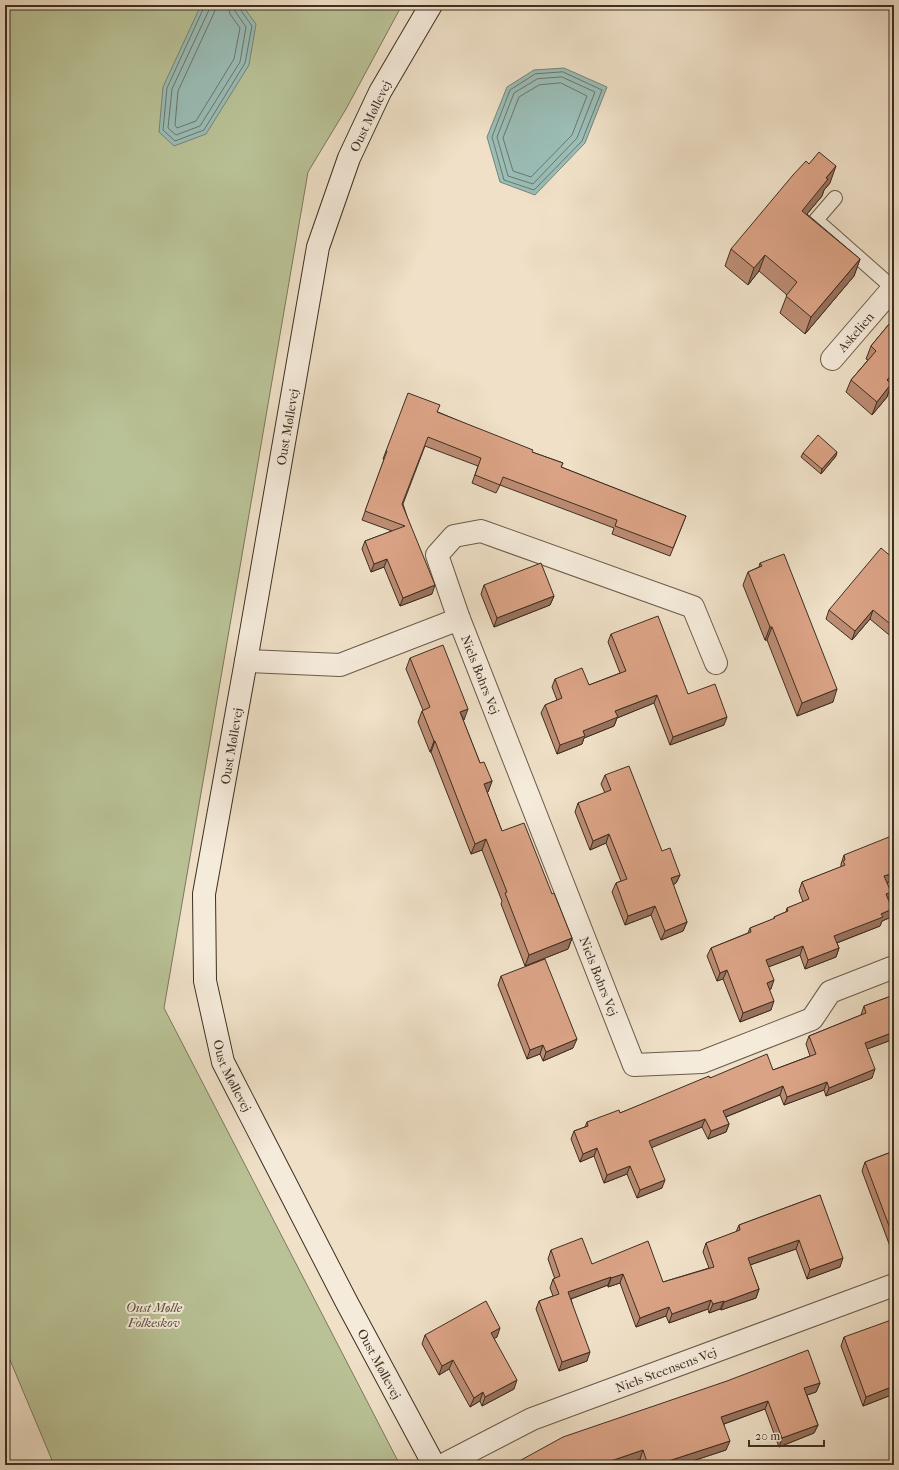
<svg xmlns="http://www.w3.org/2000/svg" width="899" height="1470" font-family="'IM FELL French Canon',serif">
  <rect width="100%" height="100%" fill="#efe0c7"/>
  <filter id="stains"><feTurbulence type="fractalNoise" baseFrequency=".005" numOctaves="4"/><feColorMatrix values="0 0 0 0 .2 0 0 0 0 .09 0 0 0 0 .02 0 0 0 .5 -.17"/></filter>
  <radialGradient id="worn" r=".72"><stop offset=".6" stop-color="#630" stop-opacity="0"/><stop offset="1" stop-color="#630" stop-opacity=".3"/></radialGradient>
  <!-- green -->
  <path fill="#b9c296" stroke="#7c785c" d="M5,5H402L346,109L308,172L164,1008L400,1465H54L5,1348Z"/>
  <!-- water -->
  <path fill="#9abdb6" stroke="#75847a" d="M201,5H242L256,24L249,65L206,134L174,146L159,132L163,87Z
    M564,68L607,87L585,143L535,195L500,182L487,137L507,87L534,70Z"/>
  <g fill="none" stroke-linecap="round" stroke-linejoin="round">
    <!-- shore -->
    <path stroke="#6c766c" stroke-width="1" d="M205,5L167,88L163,130L175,141L204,130L245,63L252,26L240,9L239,5
      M210,5L209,10L172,89L168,128L176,135L200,126L240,62L246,27L235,11L234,5
      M216,5L214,13L178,91L175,125L177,128L196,121L234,59L240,28L230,14L228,5
      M563,72L602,90L582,141L534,190L504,180L492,137L510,90L535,74Z
      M562,77L595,92L577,138L533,184L508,176L497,137L514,93L537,79Z
      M561,83L587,96L572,135L531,177L513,171L503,138L519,97L539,85Z"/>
    <defs>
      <path id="lane" d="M835,198L816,220L893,288"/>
      <g id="street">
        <path id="s1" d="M832,359L894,287"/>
        <path d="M246,661L340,665L459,619"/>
        <path id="s2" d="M716,663L693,607L481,531L454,536L437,555L459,619L634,1065L702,1062L812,1019L830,992L894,967"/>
        <path id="s3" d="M443,1465L532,1419L894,1285"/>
      </g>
      <g id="secondary">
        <path id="s4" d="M431,5L380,92L349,158L318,247L246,661L204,894L205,981L223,1062L346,1301L434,1465"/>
      </g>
    </defs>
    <!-- lane casing -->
    <use href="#lane" stroke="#6a5b4a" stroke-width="16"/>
    <!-- street casing -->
    <use href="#street" stroke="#6a5b4a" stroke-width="24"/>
    <!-- secondary casing -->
    <use href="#secondary" stroke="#3e2f21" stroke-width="24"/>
    <!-- lane -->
    <use href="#lane" stroke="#f5ebdb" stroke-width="14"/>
    <!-- street -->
    <use href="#street" stroke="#f5ebdb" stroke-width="22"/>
    <!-- secondary -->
    <use href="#secondary" stroke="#f5ebdb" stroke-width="22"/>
  </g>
  <!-- wall -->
  <path fill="#bc8c73" stroke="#3e2f21" d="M830,183L824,190L822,196L807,214L860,259L854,276L805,334L780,313L787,295L759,271L748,285L725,266L731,249Z
    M894,318V379L891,383V384L887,397L872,415L846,392L851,380L868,360L866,359L871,346Z
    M438,412L532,452L563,463L561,467L686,516L670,556L612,534L614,528L500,485L496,493L472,483L478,466L425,446L403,504L432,594L400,606L384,567L371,572L362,549L365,541L392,531L362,520L384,460L383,459L386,451Z
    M803,453L836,456L821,474L801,457Z
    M894,559V639L870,619L852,640L826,619L829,610Z
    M760,563L833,702L797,716L767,640H765L743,585L748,572L759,567Z
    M484,585L554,596L550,605L494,627L481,594Z
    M611,634L688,694L724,725L670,745L654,703L617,718L614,726L584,738L582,744L557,754L541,713L545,705L557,700L552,687L555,679L589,685L620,673L608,642Z
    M410,658L463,720L480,763L492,781L488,792H487L502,831L552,894L572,938L568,949L525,966L501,904L502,901L482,850L471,854L431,752H430L418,722L422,711L423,710L406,669Z
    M605,775L680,875L676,883L673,885L687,922L683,931L661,940L651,915L625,925L612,892L616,883L621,881L606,843L590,850L575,812L578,803L605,793L601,784Z
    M844,855L894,880L887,883L891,892L888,899L889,918L882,921L880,926L837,943L839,948L836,957L805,969L800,955L768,967L771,989H769L771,1010L740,1022L723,979L717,981L707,956L711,948L748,933L750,928L774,919V917L786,912L787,908L803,902L799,891L802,882L841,867V864Z
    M501,976L573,1048L543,1061L540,1054L527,1059L498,985Z
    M894,995V1039L867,1049L872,1078L826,1096L824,1090L784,1105L780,1095L726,1117L729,1124L726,1132L708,1139L702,1127L651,1147L662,1188L637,1198L627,1174L604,1183L594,1156L580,1162L571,1139L574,1131L585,1127L587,1122L620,1113L710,1078L773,1070L810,1056L806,1044L809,1036L861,1015L864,1006Z
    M894,1151V1247L891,1249L862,1171L865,1162Z
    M820,1195L840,1267L807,1279L796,1249L750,1265L759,1289L756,1298L721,1310L720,1309L709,1313L708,1309L669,1323L666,1316L636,1327L620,1283L608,1287V1285L571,1299L587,1361L559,1371L536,1309L539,1301L553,1296L550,1288L553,1279H555L548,1259L551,1250L592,1264L663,1282L709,1268L703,1252L706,1243L736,1232L739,1225Z
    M425,1335L497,1337L494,1338L514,1389L482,1406L480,1401L470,1407L449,1369L439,1375L422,1344Z
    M844,1337L894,1394L863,1406L841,1346Z
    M820,1383L816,1392L807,1395L818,1425L814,1433L779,1447L765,1409L724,1424L726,1450L680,1465H642L640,1459L622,1465H512Z"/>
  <!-- shaded-wall -->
  <path fill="#99725e" stroke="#3e2f21" d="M836,166L830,183L824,190L822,196L796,227L802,211L826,178Z
    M765,255L759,271L748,285L754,268Z
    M860,259L854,276L805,334L811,317Z
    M894,372V379L882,393L887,380Z
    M891,384L887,397L872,415L877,402Z
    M837,452L836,456L821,474L822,469Z
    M387,559L384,567L371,572L374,564Z
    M435,585L432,594L400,606L403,598Z
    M554,596L550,605L494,627L497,618Z
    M873,610L870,619L852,640L855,631Z
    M770,627H772L767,640H765Z
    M837,689L833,702L797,716L802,703Z
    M657,695L654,703L617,718L614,726L584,738L582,744L557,754L560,745L615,711Z
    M468,709L464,720L460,712Z
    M727,717L724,725L670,745L673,737Z
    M434,741H435L431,752H430Z
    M492,781L488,792L480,795L484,784Z
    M609,834L606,843L590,850L593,841Z
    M486,839L482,850L471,854L475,844Z
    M894,873V880L881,885L884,876Z
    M680,875L676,883L668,887L671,878Z
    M891,892L887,901L886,894Z
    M655,906L651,915L625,925L628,916Z
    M892,909L889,918L882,921L880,926L831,945L834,936L881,914Z
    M687,922L683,931L661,940L665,931Z
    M572,938L568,949L525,966L529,955Z
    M803,946L800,955L763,969L766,960Z
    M839,948L836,957L805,969L808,960Z
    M727,970L723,979L717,981L720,973Z
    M774,980L771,989L764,992L767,983Z
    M774,1001L771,1010L740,1022L743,1013Z
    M894,1032V1039L862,1051L865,1043Z
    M577,1039L573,1048L543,1061L546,1052Z
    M543,1045L540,1054L527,1059L530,1050Z
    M875,1069L872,1078L826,1096L829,1088Z
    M827,1082L824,1090L784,1105L787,1097Z
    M783,1086L780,1095L720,1119L723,1111Z
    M705,1119L702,1127L646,1150L649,1141Z
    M729,1124L726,1132L708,1139L711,1131Z
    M597,1148L594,1156L580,1162L583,1154Z
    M630,1166L627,1174L604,1183L607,1175Z
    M665,1180L662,1188L637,1198L640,1190Z
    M799,1240L796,1249L744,1267L748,1258Z
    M894,1240V1247L891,1249Z
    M843,1258L840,1267L807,1279L810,1270Z
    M623,1274L620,1283L608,1287L611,1278Z
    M611,1277L608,1285L565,1301L568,1292Z
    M759,1289L756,1298L721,1310L724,1302Z
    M711,1300L708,1309L669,1323L672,1314Z
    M724,1301L720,1309L709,1313L713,1304Z
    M669,1307L666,1316L636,1327L640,1318Z
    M500,1328L497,1337L488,1342L491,1333Z
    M590,1352L587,1361L559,1371L562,1362Z
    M453,1360L449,1369L439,1375L442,1366Z
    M517,1380L514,1389L482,1406L485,1397Z
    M820,1383L816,1392L801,1397L804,1388Z
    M894,1386V1394L863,1406L866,1397Z
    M483,1392L480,1401L470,1407L474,1398Z
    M768,1401L765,1409L718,1426L721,1417Z
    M818,1425L814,1433L779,1447L782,1438Z
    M730,1441L726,1450L680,1465H656Z
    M643,1450L640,1459L622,1465H599Z"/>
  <!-- building -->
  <path fill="#dba386" stroke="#3e2f21" d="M819,152L836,166L826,178L828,179L802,211L860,259L811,317L786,296L797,282L765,255L754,268L731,249L793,175L806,161L809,164Z
    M894,318V372L887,380L891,384L877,402L851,380L876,351L871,346Z
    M408,393L440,405L437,412L533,450L532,452L563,463L561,467L686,516L673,548L615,526L617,520L503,477L500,485L475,475L481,458L428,437L402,504L435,585L403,598L387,559L374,564L365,541L405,526L365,511L387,451H386Z
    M818,435L837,452L822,469L803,453Z
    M881,548L894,559V627L873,610L855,631L829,610Z
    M784,554L837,689L802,703L772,627H770L748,572L762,566L760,563Z
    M541,563L554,596L497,618L484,585Z
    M658,616L688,694L715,684L727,717L673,737L657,695L615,711L618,717L583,731L585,736L560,745L545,705L562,698L555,679L582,668L589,685L626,671L611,634Z
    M443,645L468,709L460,712L480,763L484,762L492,781L484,784L502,831L524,823L552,894L554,893L572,938L529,955L505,893L507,892L486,839L475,844L435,741H434L422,711L430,707L410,658Z
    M629,766L662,851L670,848L680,875L671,878L687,922L665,931L655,906L628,916L616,883L627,879L609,834L593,841L578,803L611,790L605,775Z
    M894,835V873L884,876L891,892L886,894L892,909L881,914L883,917L834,936L839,948L808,960L803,946L766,960L774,980L767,983L774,1001L743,1013L727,970L720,973L711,948L751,932L750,928L775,918L774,917L788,911L787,908L809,899L802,882L845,865L843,861L845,860L844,855Z
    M545,959L577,1039L546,1052L543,1045L530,1050L501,976Z
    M894,995V1032L865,1043L875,1069L829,1088L827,1082L787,1097L783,1086L723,1111L729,1124L711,1131L705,1119L649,1141L665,1180L640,1190L630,1166L607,1175L597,1148L583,1154L574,1131L588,1126L587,1122L619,1110L620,1113L709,1076L710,1078L767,1054L773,1070L816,1054L809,1036L866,1013L864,1006Z
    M894,1151V1239L865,1162Z
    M820,1195L843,1258L810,1270L799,1240L748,1258L759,1289L724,1302V1301L713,1304L711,1300L672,1314L669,1307L640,1318L623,1274L611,1278V1277L568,1292L590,1352L562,1362L539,1301L559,1294L553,1279L560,1276L551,1250L582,1238L592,1264L648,1241L663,1282L714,1267L706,1243L740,1230L739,1225Z
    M486,1301L500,1328L491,1333L517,1380L485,1397L483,1392L474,1398L453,1360L442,1366L425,1335Z
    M894,1319V1386L866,1397L844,1337Z
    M808,1350L820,1383L804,1388L818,1425L782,1438L768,1401L721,1417L730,1441L656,1465H648L643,1450L599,1465H512L563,1437L727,1381Z"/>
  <g text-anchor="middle" stroke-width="4" stroke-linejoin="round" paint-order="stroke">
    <!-- street labels -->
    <g font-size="13" fill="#3e2f21" stroke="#f5ebdb">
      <text transform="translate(370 116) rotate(-64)" y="5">Oust Møllevej</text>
      <text dy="5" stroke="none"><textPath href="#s1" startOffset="36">Askelien</textPath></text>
      <text transform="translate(287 427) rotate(-80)" y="5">Oust Møllevej</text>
      <text dy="5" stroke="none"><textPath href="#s2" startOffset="466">Niels Bohrs Vej</textPath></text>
      <text transform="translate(231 746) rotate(-80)" y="5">Oust Møllevej</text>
      <text dy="5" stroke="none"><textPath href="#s2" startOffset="790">Niels Bohrs Vej</textPath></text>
      <text dy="5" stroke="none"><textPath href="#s4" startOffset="1111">Oust Møllevej</textPath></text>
      <text dy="5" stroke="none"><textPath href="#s4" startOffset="1435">Oust Møllevej</textPath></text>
      <text dy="5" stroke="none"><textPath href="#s3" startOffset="243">Niels Steensens Vej</textPath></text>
    </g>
    <!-- park labels -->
    <g font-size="13" font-style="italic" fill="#574c38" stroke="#f5ebdb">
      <text x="154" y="1312">Oust Mølle<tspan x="154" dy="15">Folkeskov</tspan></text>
    </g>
  </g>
  <!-- margin -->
  <rect width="899" height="1470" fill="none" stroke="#efe0c7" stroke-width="20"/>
  <rect x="6" y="6" width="887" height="1458" fill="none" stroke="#3e2f21" stroke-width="2"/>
  <rect x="10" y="10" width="879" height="1450" fill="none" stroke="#3e2f21"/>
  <!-- scale -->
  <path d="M749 1440v6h75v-6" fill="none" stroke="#3e2f21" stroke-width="2"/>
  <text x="755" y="1440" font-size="12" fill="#3e2f21" stroke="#f5ebdb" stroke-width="3" paint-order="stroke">20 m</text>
  <rect width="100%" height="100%" filter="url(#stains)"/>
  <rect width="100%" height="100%" fill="url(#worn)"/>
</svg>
